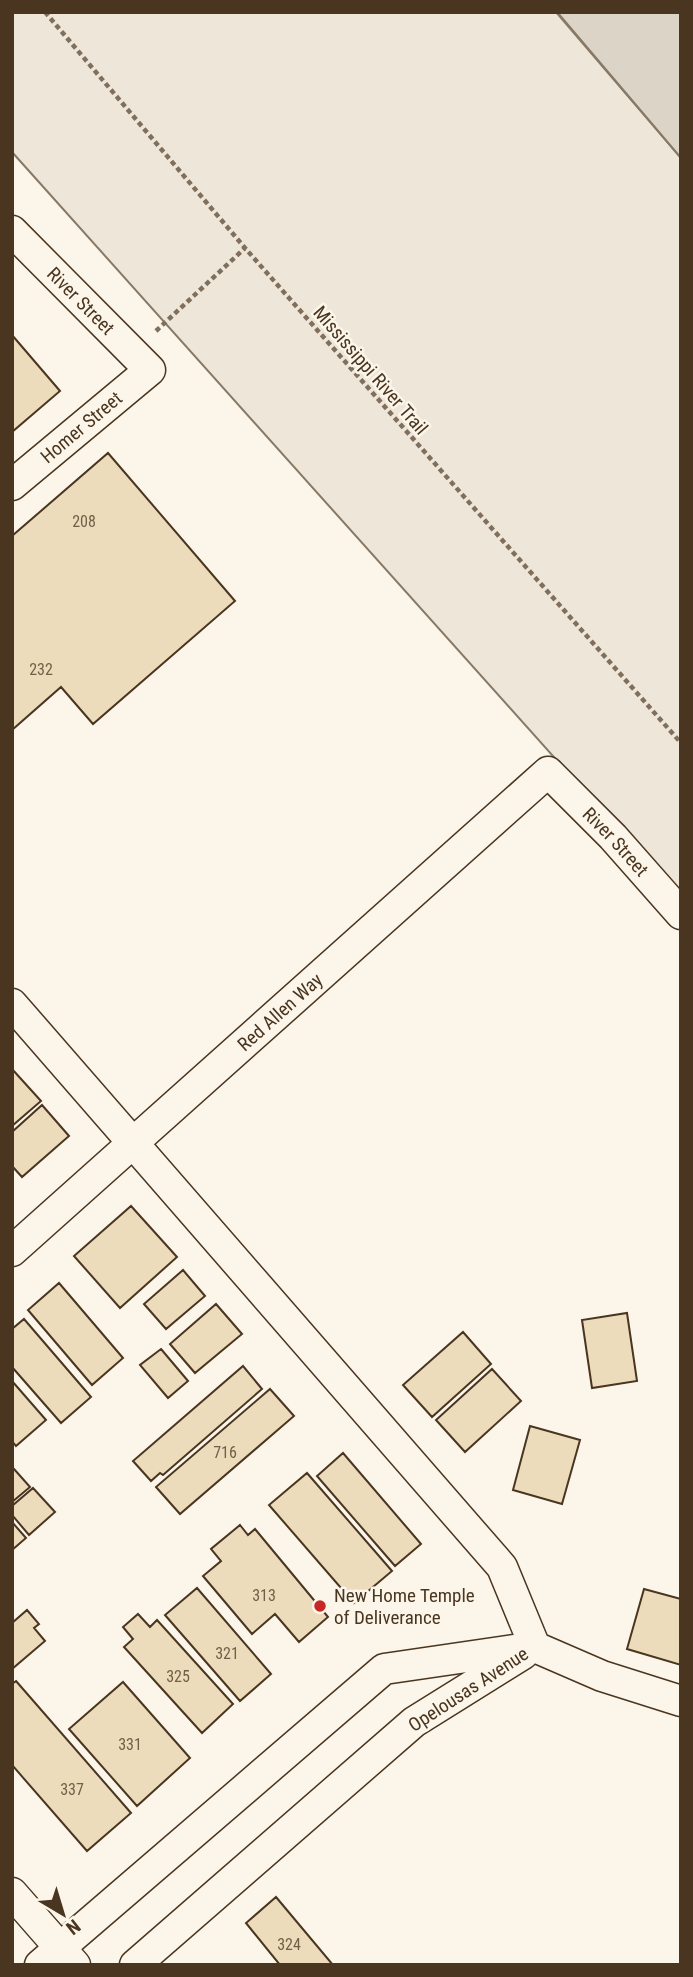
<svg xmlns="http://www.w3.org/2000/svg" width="693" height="1977" font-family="'Roboto Condensed',sans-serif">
  <rect width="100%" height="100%" fill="#fbf6e9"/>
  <!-- green -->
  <path fill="#ede6d9" stroke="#887966" stroke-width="2" d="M12,12H556L681,158V899L12,152Z"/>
  <!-- water -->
  <path fill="#dcd4c6" stroke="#887966" stroke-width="2" d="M557,12H681V158Z"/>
  <!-- building -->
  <path fill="#ecdcbc" stroke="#4a3520" stroke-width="2" d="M12,335L60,391L12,432Z
    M108,453L235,601L93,724L61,687L12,730V536Z
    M12,1069L41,1101L12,1126Z
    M42,1105L69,1136L22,1177L12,1166V1132Z
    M131,1206L177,1257L120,1308L74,1256Z
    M183,1270L205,1296L166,1329L144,1304Z
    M59,1283L123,1358L92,1385L28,1310Z
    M216,1304L242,1334L195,1373L170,1344Z
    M627,1313L637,1381L592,1388L582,1320Z
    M24,1319L91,1397L61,1423L12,1367V1329Z
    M463,1332L491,1364L432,1417L403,1385Z
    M161,1349L188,1381L168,1398L140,1365Z
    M243,1366L262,1389L163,1475L160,1473L151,1481L133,1461Z
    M492,1369L521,1401L465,1452L436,1420Z
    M12,1381L46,1420L16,1446L12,1441Z
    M270,1389L294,1416L180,1514L156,1487Z
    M530,1426L580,1440L562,1504L513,1490Z
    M343,1453L421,1544L395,1566L317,1476Z
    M14,1469L30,1487L12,1502V1470Z
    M307,1473L392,1571L354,1603L269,1505Z
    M33,1488L55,1512L29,1535L12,1515V1506Z
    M12,1522L26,1538L12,1550Z
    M240,1525L248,1535L255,1529L328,1617L299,1642L275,1614L252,1634L203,1576L221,1561L211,1549Z
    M197,1588L271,1674L240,1701L165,1615Z
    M644,1589L681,1599V1665L627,1649Z
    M27,1610L39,1624L34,1628L45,1641L12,1669V1623Z
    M138,1614L150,1627L157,1620L233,1704L202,1733L124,1647L133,1639L123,1627Z
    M16,1681L131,1813L87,1851L12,1765V1684Z
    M123,1682L190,1758L137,1806L69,1729Z
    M276,1897L333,1965H280L246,1923Z"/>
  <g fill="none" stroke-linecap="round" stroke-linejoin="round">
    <defs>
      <g id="street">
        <path id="s1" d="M12,231L150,370L12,485"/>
        <path d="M12,1004L502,1567L535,1647L602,1676L681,1701"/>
        <path id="s2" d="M12,1251L548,772L613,837L681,914"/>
        <path d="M12,1893L75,1965"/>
        <path d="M40,1965L384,1669L535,1647"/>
        <path d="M135,1965L414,1722L523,1654"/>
      </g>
    </defs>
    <!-- street casing -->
    <use href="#street" stroke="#4a3520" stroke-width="33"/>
    <!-- path -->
    <path stroke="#7f6f5c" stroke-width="4.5" stroke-dasharray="5 3.5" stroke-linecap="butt" d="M45,12L245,248L681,743
      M156,331L245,248"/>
    <!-- street -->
    <use href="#street" stroke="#fbf6e9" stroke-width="30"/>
  </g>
  <!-- markers -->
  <circle fill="#c62828" stroke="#fbf6e9" stroke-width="2.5" cx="320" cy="1606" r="7"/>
  <g text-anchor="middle" stroke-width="5" stroke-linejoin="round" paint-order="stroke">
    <!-- number labels -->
    <g font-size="16" fill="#725f47">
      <text x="84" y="527">208</text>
      <text x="41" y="675">232</text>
      <text x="225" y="1458">716</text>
      <text x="264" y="1601">313</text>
      <text x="227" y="1659">321</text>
      <text x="178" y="1682">325</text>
      <text x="130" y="1750">331</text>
      <text x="72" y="1795">337</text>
      <text x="289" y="1950">324</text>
    </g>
    <!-- street labels -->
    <g font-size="19" fill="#4a3520" stroke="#fbf6e9">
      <text dy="7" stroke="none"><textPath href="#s1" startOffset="98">River Street</textPath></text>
      <text transform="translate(371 370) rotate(49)" y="7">Mississippi River Trail</text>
      <text transform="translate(81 427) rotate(-40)" y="7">Homer Street</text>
      <text dy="7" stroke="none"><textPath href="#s2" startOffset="816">River Street</textPath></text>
      <text dy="7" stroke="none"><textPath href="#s2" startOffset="359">Red Allen Way</textPath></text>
      <text transform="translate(468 1689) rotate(-33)" y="7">Opelousas Avenue</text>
    </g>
    <!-- poi labels -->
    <g font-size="19" fill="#4a3520" stroke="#fbf6e9" text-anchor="start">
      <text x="334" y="1602">New Home Temple<tspan x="334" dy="22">of Deliverance</tspan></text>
    </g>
  </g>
  <!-- border -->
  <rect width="693" height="1977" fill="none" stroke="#4a3520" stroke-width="28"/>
  <!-- north arrow -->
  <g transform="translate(63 1914) rotate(142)" stroke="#fbf6e9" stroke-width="5" paint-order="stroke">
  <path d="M0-5L12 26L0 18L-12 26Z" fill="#4a3520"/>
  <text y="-10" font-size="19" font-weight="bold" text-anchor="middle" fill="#4a3520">N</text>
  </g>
</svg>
